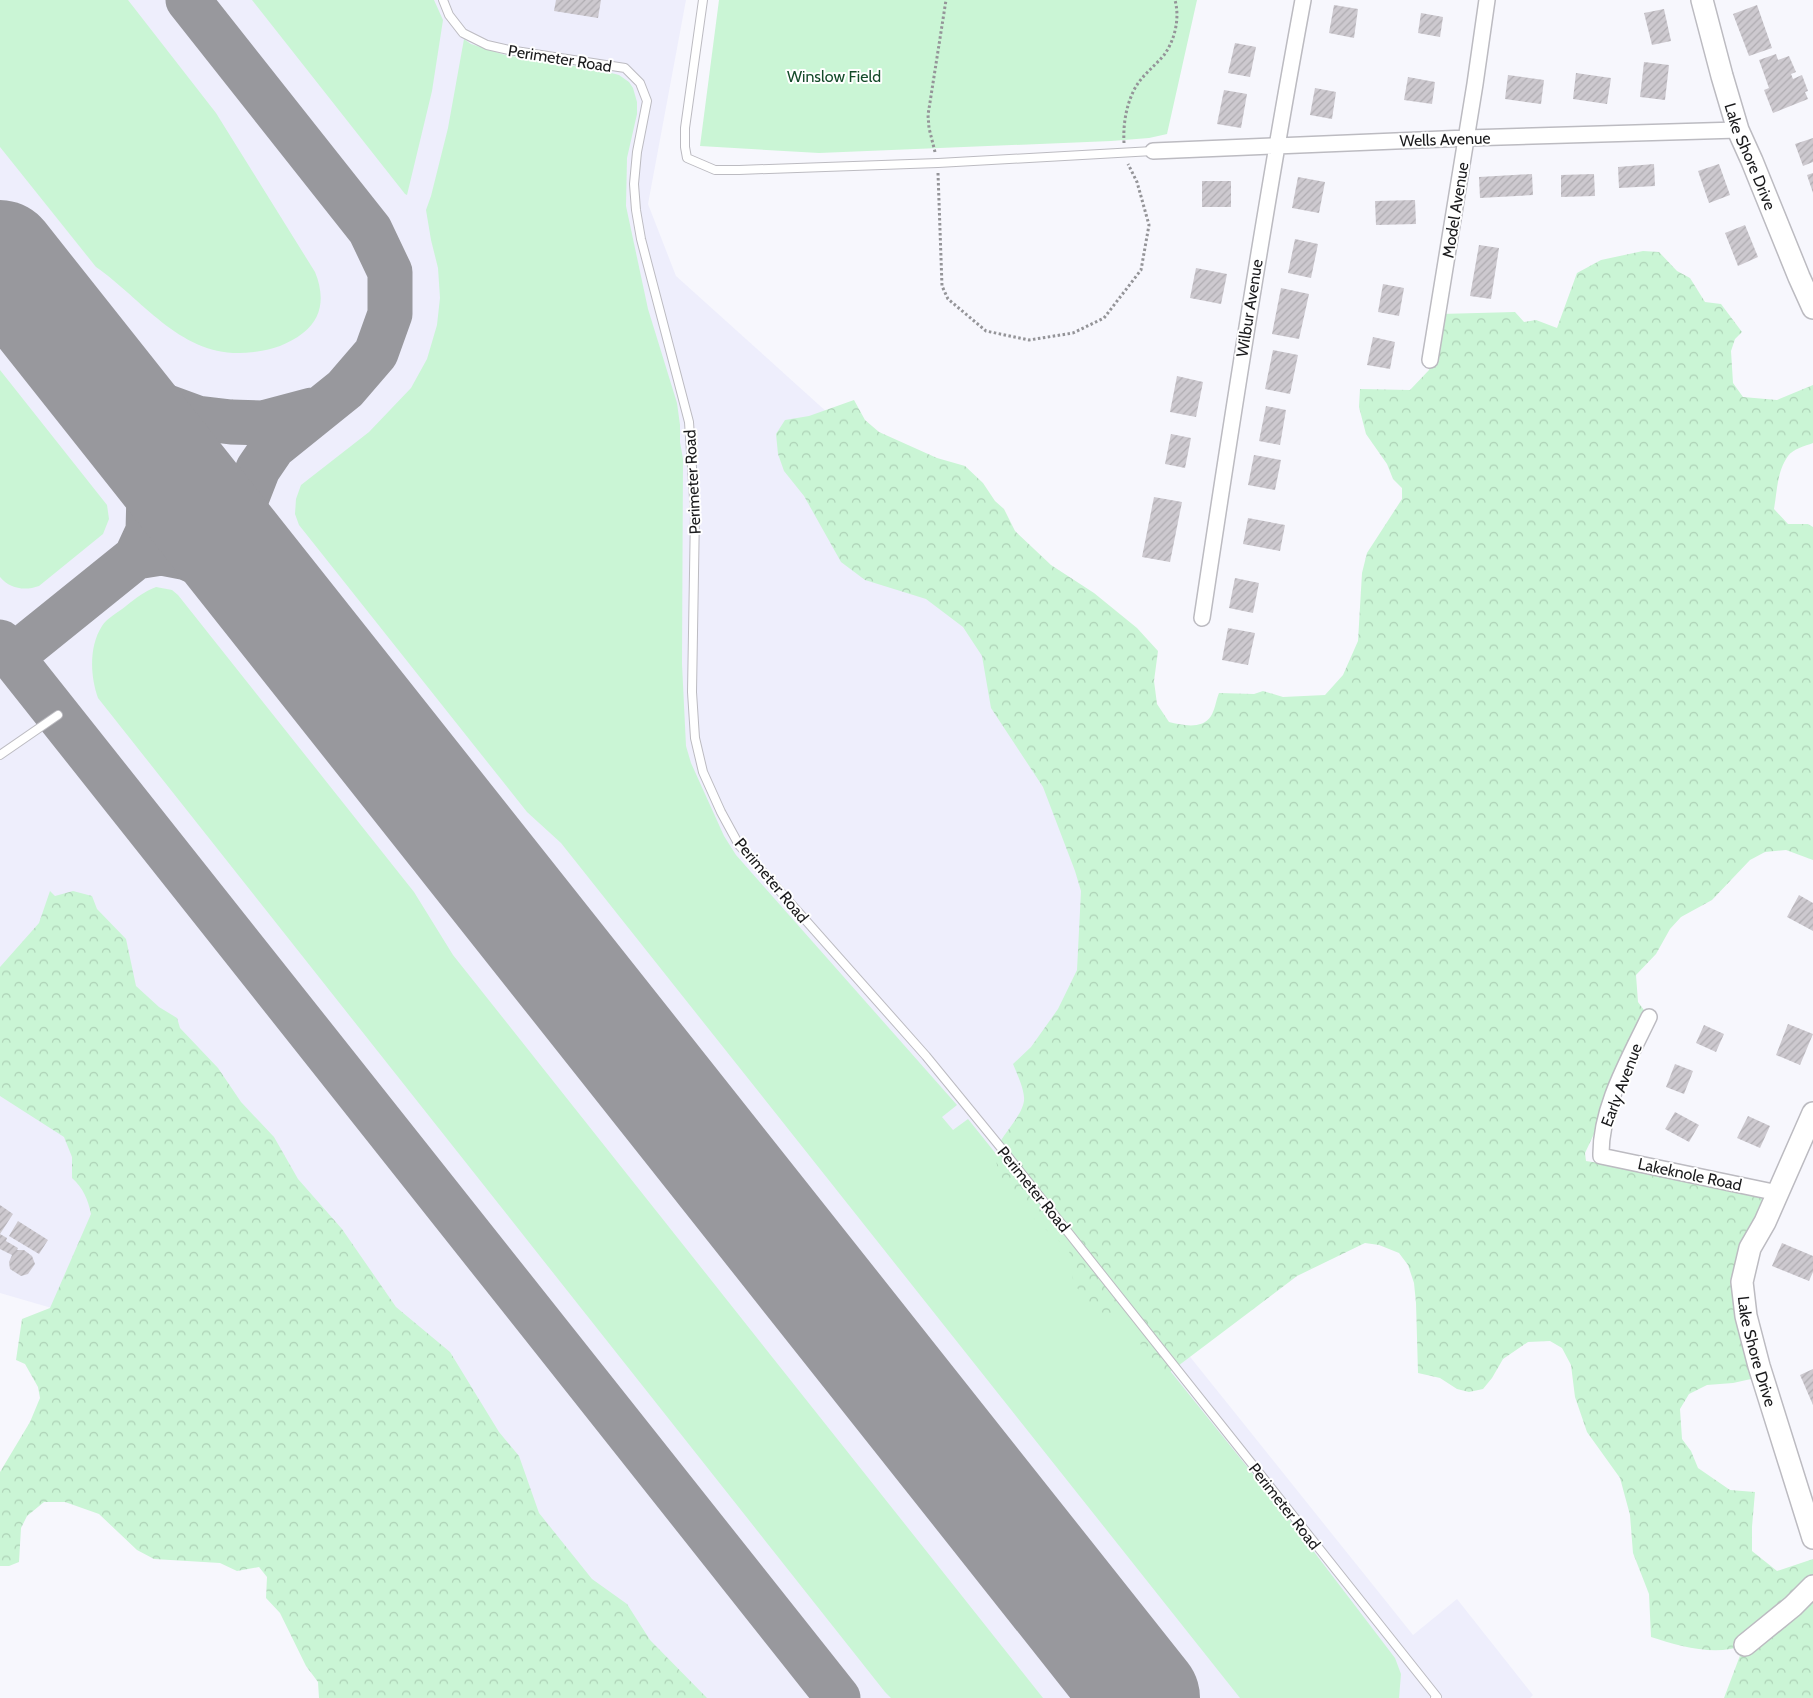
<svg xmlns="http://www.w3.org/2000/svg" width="1813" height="1698" font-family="Cabin,sans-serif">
  <defs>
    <pattern id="forest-crowns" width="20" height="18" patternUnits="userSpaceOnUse" patternTransform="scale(1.25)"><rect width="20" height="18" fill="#caf5d5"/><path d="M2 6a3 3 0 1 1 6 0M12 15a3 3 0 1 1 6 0" fill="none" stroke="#add1b6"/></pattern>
    <pattern id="building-hatch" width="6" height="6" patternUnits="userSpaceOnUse" patternTransform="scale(1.25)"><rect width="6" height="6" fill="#cdc9cf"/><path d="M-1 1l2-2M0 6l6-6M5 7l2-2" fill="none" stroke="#afacb1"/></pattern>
  </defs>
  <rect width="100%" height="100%" fill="#f7f7fd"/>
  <!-- built -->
  <path fill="#eeeefc" d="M0,0H686L648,204L676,276L849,432L1115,745L1062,1197L1413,1635L1457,1599L1533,1695L1530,1698H426L110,1325L0,1293Z"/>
  <!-- green -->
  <path fill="#caf5d5" d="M0,0H128L216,113L315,272C324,294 324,317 303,333C289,344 272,350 254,352C184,362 146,302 96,267L0,147Z
    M252,0H434L443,20L432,91L407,195L405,194Z
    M719,0H1197L1167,134L1149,138L1111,141L819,153L700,146Z
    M464,39L471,44L505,55L600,70L619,75L629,82L633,88L637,102V114L627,158L626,206L648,309L677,403L680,425V442L683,459L682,664L686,746L691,763L724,836L736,855L957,1105L942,1117L953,1130L968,1119L1289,1519L1395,1658L1401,1674L1399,1698H1240L561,843L527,812L299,525L295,514L296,499L301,485L369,432L411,388L427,359L437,325L440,298L438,268L431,240L426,210L431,196L448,128Z
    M0,370L107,505L109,519L103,534L39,586C25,591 10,589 0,577Z
    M156,587L172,590L178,595L414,892L453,955L1043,1698H891L885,1692L98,698C90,676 89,646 102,626C107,618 119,612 126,606C136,598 145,591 156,587Z"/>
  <!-- forest -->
  <path fill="url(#forest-crowns)" d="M1643,251L1659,252L1677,271L1690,278L1705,302L1721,304L1742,332L1735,339L1731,351L1733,383L1743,397L1777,400L1813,385V443C1805,446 1793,449 1788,456C1777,471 1777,492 1774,509L1788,524H1808L1813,527V860L1786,850L1765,852L1750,860L1712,900L1681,917L1670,929L1656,954L1636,975L1638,1002L1649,1017L1585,1153L1586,1161L1775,1191L1743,1277L1760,1377L1733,1383L1707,1385L1689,1394L1680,1409L1682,1439L1691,1451L1698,1468L1730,1490L1755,1492L1752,1527V1551L1777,1571L1813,1559V1698H1724L1744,1645C1716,1657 1679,1646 1651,1637L1649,1594L1633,1553L1630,1515L1620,1478L1587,1432L1575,1397L1571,1365L1562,1348L1550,1341L1528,1342L1503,1359L1492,1378L1483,1389L1469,1392L1457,1389L1440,1378L1418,1373L1416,1303L1414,1283L1408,1265L1399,1253L1379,1245L1365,1243L1297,1276L1166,1375L1143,1352L1137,1333L1124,1319L1100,1312L1093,1307L1073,1283L1072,1259L1068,1249C1045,1228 993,1188 996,1154C997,1137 1026,1115 1024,1097C1023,1086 1017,1074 1013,1064L1031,1047L1058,1009L1077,970L1081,891L1075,871L1043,787L991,708L982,656L963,627L926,599L865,580L841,562L804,496L784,471L778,454L776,434L785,420L809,416L854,400L865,420L879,432L937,458L965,466L983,483L995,501L1004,509L1015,531L1051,565L1094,593L1137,628L1158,651L1154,681L1157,704L1169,722C1182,725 1202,730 1211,716C1215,710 1216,700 1219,693L1254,694L1263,691L1283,697L1325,695L1343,675L1358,641L1362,573L1367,553L1402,499V488L1393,479L1387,464L1366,434L1359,407L1360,389L1410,390L1429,370L1438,316L1440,314L1515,312L1524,322L1536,320L1557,328L1577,273L1601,260Z
    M50,891L55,896L73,891L92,896L97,909L126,939L136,986L159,1007L177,1018L180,1028L218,1068L241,1102L274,1137L298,1179L342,1229L396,1307L450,1352L499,1432L519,1456L539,1513L592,1579L627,1604L650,1640L707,1698H319L318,1682L306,1666L280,1613L266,1598L267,1577L259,1567L237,1571L220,1563L154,1559L137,1550L99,1514L65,1502H44L27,1516L21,1528L19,1562L9,1566H0V1472L30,1422L40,1398L38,1387L25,1364L16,1360L22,1319L50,1308L91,1214C88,1199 83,1188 72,1178V1157L64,1137L0,1096V967L39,923Z"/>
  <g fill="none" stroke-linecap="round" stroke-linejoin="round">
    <!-- taxiway -->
    <path stroke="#98989d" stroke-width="45" d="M188,0L370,230L390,272V314L376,353L345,389L273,447L258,469L244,505L245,545L266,592
      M50,320L120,381L156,403L197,418L231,422L263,423L312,410
      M136,557L161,553L187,558L266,592
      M0,642L838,1698
      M12,657L136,557L148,531L149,493L144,451L127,417"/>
    <!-- runway -->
    <path stroke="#98989d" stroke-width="114" d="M0,257L1143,1698"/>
  </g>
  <!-- building -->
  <path fill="url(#building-hatch)" d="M556,0H601L598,18L554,11Z
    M1334,5L1358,9L1354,38L1329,33Z
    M1757,5L1772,48L1749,56L1733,14Z
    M1664,9L1671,41L1652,45L1644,13Z
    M1421,13L1443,17L1440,37L1418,33Z
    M1235,43L1256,47L1250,77L1228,73Z
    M1776,54L1778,60L1789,56L1796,72L1791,74L1793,79L1802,75L1808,91L1805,92L1808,99L1773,113L1764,90L1769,88L1759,60Z
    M1644,62L1669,65L1665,100L1640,97Z
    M1576,73L1611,78L1607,104L1573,99Z
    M1508,75L1544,80L1541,104L1505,99Z
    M1408,77L1435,82L1432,104L1404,100Z
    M1315,88L1336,92L1332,119L1310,115Z
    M1224,90L1247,94L1241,128L1217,124Z
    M1813,138V162L1803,166L1795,144Z
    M1654,164L1655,186L1619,188L1618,167Z
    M1719,164L1730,195L1709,203L1698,171Z
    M1813,173V193L1807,175Z
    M1532,174L1533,195L1480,198L1479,177Z
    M1594,174L1595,196L1561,197V175Z
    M1298,177L1325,182L1319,213L1292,208Z
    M1202,181H1231V207H1202Z
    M1415,200L1416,224L1376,225L1375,201Z
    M1745,225L1758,257L1738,266L1725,233Z
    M1295,239L1318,244L1311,278L1288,273Z
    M1479,245L1499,248L1491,299L1470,296Z
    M1196,268L1227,274L1221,304L1190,298Z
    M1383,284L1404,288L1399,316L1378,312Z
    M1281,288L1309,294L1299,339L1272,334Z
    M1373,337L1395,342L1390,369L1367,365Z
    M1273,350L1298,355L1290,394L1265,389Z
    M1177,376L1203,382L1196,417L1170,412Z
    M1266,406L1286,410L1280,445L1259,441Z
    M1171,434L1191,438L1185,468L1165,464Z
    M1254,455L1281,460L1275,490L1248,485Z
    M1154,497L1182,502L1170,562L1142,557Z
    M1248,518L1285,525L1280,551L1243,544Z
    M1235,578L1259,583L1253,613L1229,608Z
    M1228,628L1255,633L1248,665L1222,660Z
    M1799,895L1813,903V931L1787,917Z
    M1788,1024L1813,1034L1800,1065L1776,1055Z
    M1704,1025L1724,1034L1716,1052L1696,1043Z
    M1675,1064L1693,1071L1684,1094L1666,1087Z
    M1675,1112L1699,1125L1689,1142L1665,1129Z
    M1748,1116L1770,1126L1760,1148L1737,1138Z
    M0,1205L13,1214L0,1234L7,1238L6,1241L18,1248L17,1250H24L32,1256L35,1264L28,1274L21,1276L10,1269L9,1262L12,1255L0,1249Z
    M18,1221L48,1240L39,1254L9,1236Z
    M1782,1243L1813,1256V1272L1809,1281L1772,1266Z
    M1813,1369V1405L1800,1375Z"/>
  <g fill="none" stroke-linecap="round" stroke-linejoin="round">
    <defs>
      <path id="lane" d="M443,0L449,15L463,33L487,45L509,50L625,68L640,83L647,101L637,152L634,184L636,210L641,239L689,422L695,513L692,692L695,738L703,772L721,812L739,845L926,1056L1002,1149L1437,1697L1435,1698
        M703,0L685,128V147L687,158L715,170H739L938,163L1153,151
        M0,755L58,715"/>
      <path id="street" d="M1153,151L1467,138L1738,130
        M1430,360L1475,84L1487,0
        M1202,618C1233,411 1265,205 1303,0
        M1649,1017C1629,1059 1600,1108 1601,1156L1778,1193"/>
      <g id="secondary">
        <path id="s1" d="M1702,0L1722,76L1738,130L1752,161L1799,277L1813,308"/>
        <path id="s2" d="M1813,1113L1765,1222L1750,1248L1742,1282L1746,1316L1759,1366L1813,1538"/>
        <path d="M1745,1645L1793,1606L1813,1586"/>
      </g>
    </defs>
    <!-- lane casing -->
    <use href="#lane" stroke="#bcbbc1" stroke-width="10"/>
    <!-- street casing -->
    <use href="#street" stroke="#bcbbc1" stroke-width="18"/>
    <!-- secondary casing -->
    <use href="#secondary" stroke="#bcbbc1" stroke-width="24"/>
    <!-- path -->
    <path stroke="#949498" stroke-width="3" stroke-dasharray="2.5 2.5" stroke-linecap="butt" d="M1124,143C1123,125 1126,106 1134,90C1141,76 1154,67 1164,55C1175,40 1180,18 1175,0
      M935,152L929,128L928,115L946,0
      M938,173L942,286L948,299L986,331L1029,340L1073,333L1104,318L1141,270L1149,225L1137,182L1128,164"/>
    <!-- lane -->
    <use href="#lane" stroke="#fff" stroke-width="8"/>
    <!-- street -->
    <use href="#street" stroke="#fff" stroke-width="15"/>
    <!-- secondary -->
    <use href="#secondary" stroke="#fff" stroke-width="21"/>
  </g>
  <g text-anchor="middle" stroke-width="4" stroke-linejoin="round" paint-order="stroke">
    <!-- street labels -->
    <g font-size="16" fill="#1a1a1c" stroke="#fff">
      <text transform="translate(560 58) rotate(9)" y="6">Perimeter Road</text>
      <text transform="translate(1445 139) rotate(-2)" y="6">Wells Avenue</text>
      <text dy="6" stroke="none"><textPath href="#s1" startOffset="164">Lake Shore Drive</textPath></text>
      <text transform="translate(1455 210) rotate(-81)" y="6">Model Avenue</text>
      <text transform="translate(1249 308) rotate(-81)" y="6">Wilbur Avenue</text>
      <text transform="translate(692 482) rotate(-93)" y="6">Perimeter Road</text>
      <text transform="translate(772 880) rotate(50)" y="6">Perimeter Road</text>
      <text transform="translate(1621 1085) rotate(-69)" y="6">Early Avenue</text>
      <text transform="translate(1690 1174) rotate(12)" y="6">Lakeknole Road</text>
      <text transform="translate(1034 1189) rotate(51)" y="6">Perimeter Road</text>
      <text dy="6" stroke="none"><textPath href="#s2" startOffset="255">Lake Shore Drive</textPath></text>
      <text transform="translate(1285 1506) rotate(52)" y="6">Perimeter Road</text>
    </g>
    <!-- park labels -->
    <g font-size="16" fill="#154b2a" stroke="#fff">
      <text x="834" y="82">Winslow Field</text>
    </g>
  </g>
</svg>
